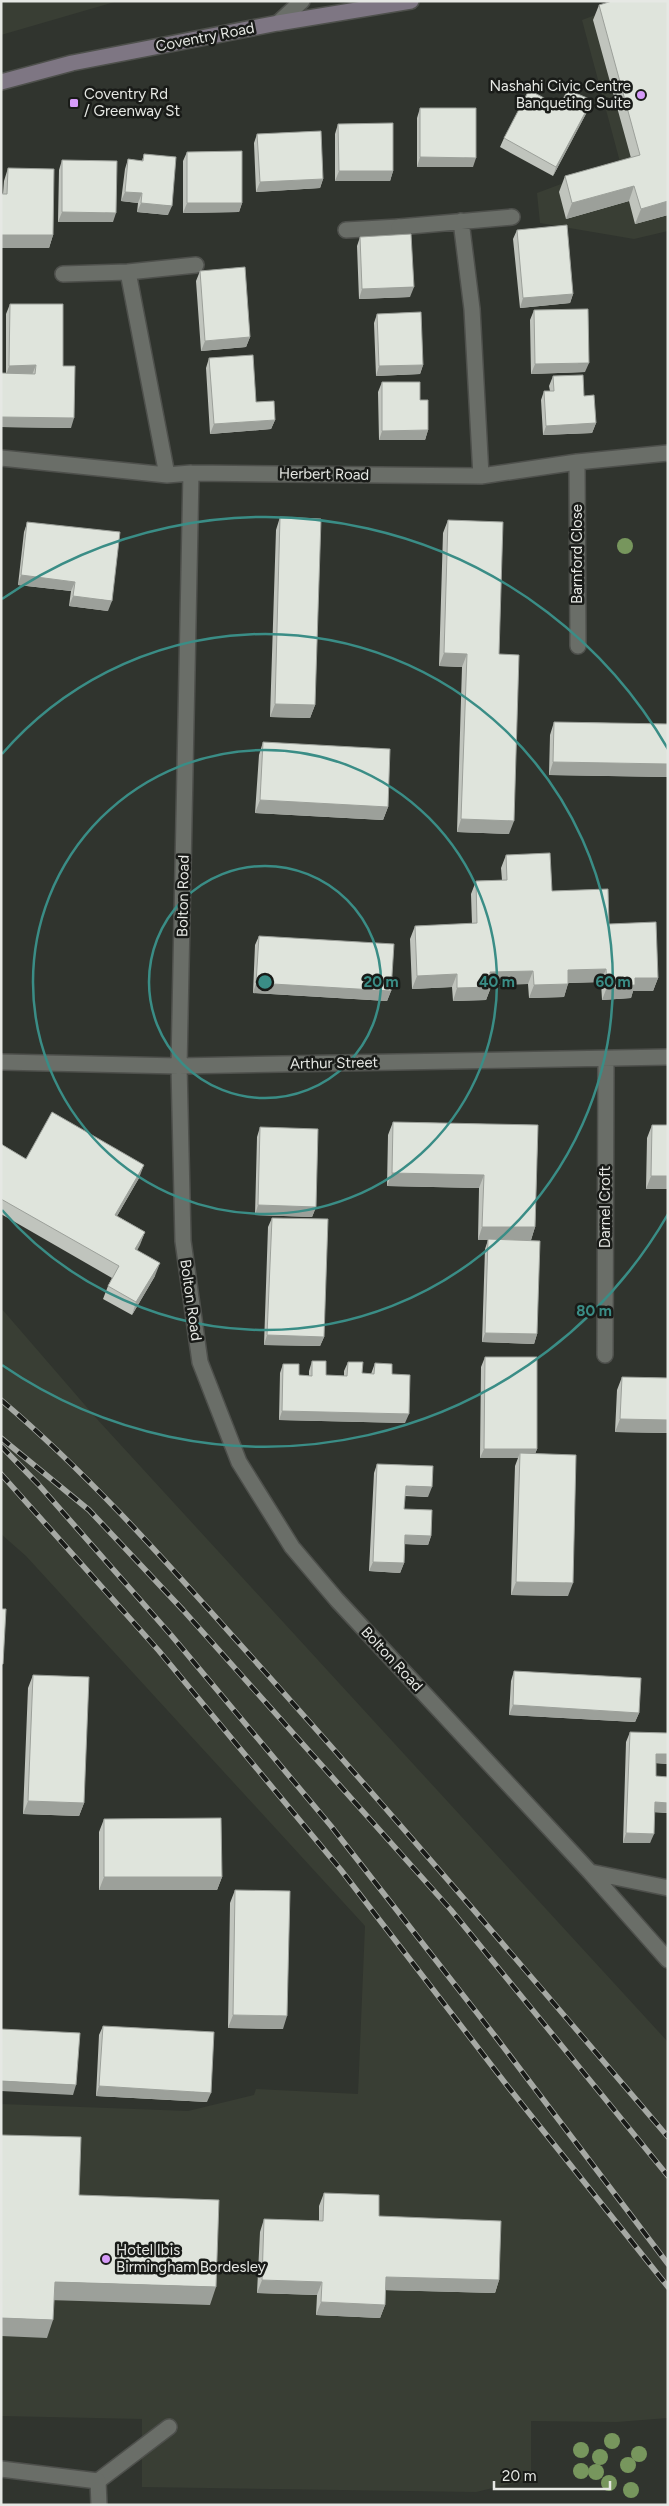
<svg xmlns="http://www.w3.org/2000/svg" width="669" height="2506" font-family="Figtree,sans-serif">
  <rect width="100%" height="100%" fill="#30342e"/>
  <!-- built -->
  <path fill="#393e34" d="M1,1H118L1,35Z
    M633,1H668V231L634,239L540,223L537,193L620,162L582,20Z
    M1,1308L97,1419L668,2042V2418L617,2422L531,2421V2479L476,2492L142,2487V2419L1,2416V2104L188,2111L254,2095L256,2089L358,2094L365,1926L26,1556L1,1534Z"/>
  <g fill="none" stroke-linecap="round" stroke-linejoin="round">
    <defs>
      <path id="lane" d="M278,23L302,1
        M346,230L399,227
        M98,2481L169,2427"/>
      <path id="street" d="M461,221L472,309L481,476
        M399,227L512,217
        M128,272L196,265
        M63,274L128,272L167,475
        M1,458L167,475L191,473L481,476L577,462L668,453
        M577,462L578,646
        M191,473L179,1066L183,1241L200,1362L239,1462L292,1547L337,1600L590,1872L668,1960
        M1,1062L179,1066L668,1057
        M605,1355L606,1058
        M590,1872L668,1888
        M1,2469L98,2481L99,2505"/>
      <path id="secondary" d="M1,82L72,63L278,23L411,1"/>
    </defs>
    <!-- lane casing -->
    <use href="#lane" stroke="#4e504c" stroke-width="18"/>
    <!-- street casing -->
    <use href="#street" stroke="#4e504c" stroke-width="18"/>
    <!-- secondary casing -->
    <use href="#secondary" stroke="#4e504c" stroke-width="18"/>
    <!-- lane -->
    <use href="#lane" stroke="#6a6e68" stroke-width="15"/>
    <!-- street -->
    <use href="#street" stroke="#6a6e68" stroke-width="15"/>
    <!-- secondary -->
    <use href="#secondary" stroke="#7e7683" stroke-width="15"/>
    <defs>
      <path id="rail" d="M1,1400C98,1482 181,1579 265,1672C402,1825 535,1981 668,2137
        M1,1438L89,1510L183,1610L451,1910L668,2176
        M1,1446L38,1484L171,1635L331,1826L495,2036L668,2264
        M1,1474L159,1651L341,1870L509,2088L668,2287"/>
    </defs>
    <!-- rail casing -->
    <use href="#rail" stroke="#a6a9a4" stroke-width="5.5"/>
    <!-- rail -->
    <use href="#rail" stroke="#191b18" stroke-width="4" stroke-dasharray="11" stroke-linecap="butt"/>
  </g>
  <!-- trees -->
  <g fill="#77965d">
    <circle cx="625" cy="546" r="8"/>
    <circle cx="612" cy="2441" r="8"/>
    <circle cx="581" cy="2450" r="8"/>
    <circle cx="639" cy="2454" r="8"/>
    <circle cx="600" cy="2457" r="8"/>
    <circle cx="628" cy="2465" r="8"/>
    <circle cx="581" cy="2471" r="8"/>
    <circle cx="596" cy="2472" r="8"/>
    <circle cx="609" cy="2483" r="8"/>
    <circle cx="631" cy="2490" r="8"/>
  </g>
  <!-- wall -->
  <path fill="#c0c4bd" d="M668,1V215L635,224L629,201L566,219L559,192L565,176L631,158L593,20L599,5Z
    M592,100L588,110L553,176L500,147L504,138L559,106Z
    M420,108L473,167H417V118Z
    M338,124L393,171L390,181H335V134Z
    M257,134L323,179L320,188L256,192L254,143Z
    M187,152L242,203L239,212L183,213V161Z
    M144,154L168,215L137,212L138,203L121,201L125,169L128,159L142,161Z
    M62,160L113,222H58L59,170Z
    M8,168L53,235L49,248H1V194H3L4,181Z
    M517,230L573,294L570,303L520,308L513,239Z
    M360,237L410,297L359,299L357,246Z
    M200,271L250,337L246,347L201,351L196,281Z
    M10,304L63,366L71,428L1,427V373H6V314Z
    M534,310L585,372L531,374L530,320Z
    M377,314L423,365L420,374L376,376L374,323Z
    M209,358L275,420L271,429L210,434L206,368Z
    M553,376L584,396L596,423L592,433L543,435L541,400L544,391H550L549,386Z
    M382,382L420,400L428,430L425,440H379L378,392Z
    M280,517L315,705L310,718L270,717L276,530Z
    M448,520L499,654L509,834L457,832L462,667L439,666L443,533Z
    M27,523L108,611L69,606L71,591L18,585L24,532Z
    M554,722L668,724V777L549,775L550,735Z
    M263,742L388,807L383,820L255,813L259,755Z
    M506,855L552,891L609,924L658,978L653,991H633L631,998L602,1000L601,982L568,983L564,997L529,998L528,984L490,985L491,987L486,1000L453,1001L452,987L412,989L410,939L415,926L472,924L471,894L476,881L502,880L501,868Z
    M259,936L391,991L387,1001L253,993L255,945Z
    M393,1122L538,1125L535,1227L531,1240L537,1334L534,1344L482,1342L485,1249L488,1240H478L479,1188L387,1186L388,1135Z
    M652,1125H668V1189H646L647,1138Z
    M260,1127L316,1207L312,1217L255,1215L257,1137Z
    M1,1144L26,1159L139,1178L117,1216L145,1232L137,1250L155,1276L132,1315L103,1299L108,1286L112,1278L1,1214Z
    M272,1218L324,1337L320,1346L264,1345L268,1227Z
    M485,1357L537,1449L535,1454L568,1596L511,1595L515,1466L518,1458H480L481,1367Z
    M312,1361L326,1375L344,1376V1371L348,1362L362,1373L371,1374L375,1363L392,1374L405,1423L279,1420L280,1373L283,1364L299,1375L309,1376V1371Z
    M622,1377L668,1378V1433L615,1432L617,1390Z
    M377,1464L428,1497L405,1496L404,1509L431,1536L428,1545L405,1544L404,1563L400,1573L369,1571L374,1473Z
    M514,1671L639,1713L635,1722L509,1715L511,1681Z
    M33,1675L84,1803L79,1816L23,1814L28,1688Z
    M630,1732L668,1764L656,1763V1776L668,1777V1813L654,1812L650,1843H623L626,1742Z
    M104,1819L222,1877L217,1890H99V1832Z
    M235,1890L283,2029L228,2028L230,1903Z
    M103,2026L207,2102L96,2096L99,2035Z
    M324,2193L379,2216L499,2280L495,2293L385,2290V2305L380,2318L316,2315L317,2295L257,2293L260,2232L264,2219L319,2221V2206Z"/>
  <!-- shaded-wall -->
  <path fill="#9ca09a" d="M592,100L588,110L553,176L556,167Z
    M420,157L476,158L473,167H417Z
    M339,171H393L390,181H335Z
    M323,179L320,188L256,192L260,182Z
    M634,186L629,201L566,219L572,203Z
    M125,192L142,193L138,203L121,201Z
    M668,201V215L635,224L641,209Z
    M141,203L172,206L168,215L137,212Z
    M187,203H242L239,212L183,213Z
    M62,212L116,213L113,222H58Z
    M1,235H53L49,248H1Z
    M414,287L410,297L359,299L362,289Z
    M573,294L570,303L520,308L523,298Z
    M250,337L246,347L201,351L205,341Z
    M589,363L585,372L531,374L535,364Z
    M36,365L32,375H6L9,366Z
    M423,365L420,374L376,376L379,366Z
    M1,417L74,418L71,428L1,427Z
    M275,420L271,429L210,434L214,424Z
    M596,423L592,433L543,435L546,426Z
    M428,430L425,440H379L382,431Z
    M21,575L75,582L71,591L18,585Z
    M73,596L112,601L108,611L69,606Z
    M444,653L467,654L462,667L439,666Z
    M275,704L315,705L310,718L270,717Z
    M553,762L668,764V777L549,775Z
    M260,800L388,807L383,820L255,813Z
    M461,819L514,821L509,834L457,832Z
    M606,969L601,982L563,983L568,970Z
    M533,971L528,984L485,985L490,972Z
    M457,974L452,987L412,989L417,976Z
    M635,978H658L653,991H633L631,998L602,1000L607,987Z
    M256,983L391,991L387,1001L253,993Z
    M568,984L564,997L529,998L534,985Z
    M491,987L486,1000L453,1001L457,988Z
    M144,1165L139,1178L110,1228L115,1215Z
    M392,1173L484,1175L479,1188L387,1186Z
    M651,1176H668V1189H646Z
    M258,1205L316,1207L312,1217L255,1215Z
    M482,1227H535L531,1240H478Z
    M145,1232L140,1245L131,1262L135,1249Z
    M160,1263L155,1276L132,1315L136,1302Z
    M485,1333L537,1334L534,1344L482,1342Z
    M267,1335L324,1337L320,1346L264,1345Z
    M282,1411L409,1414L405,1423L279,1420Z
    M620,1419L668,1420V1433L615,1432Z
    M484,1449H537L533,1458L520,1453L518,1458H480Z
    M406,1486L432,1487L428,1497L402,1495Z
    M405,1535L431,1536L428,1545L402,1544Z
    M373,1562L404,1563L400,1573L369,1571Z
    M516,1582L573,1583L568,1596L511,1595Z
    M513,1705L639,1713L635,1722L509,1715Z
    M656,1754H668V1764L653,1763Z
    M28,1801L84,1803L79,1816L23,1814Z
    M655,1802L668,1803V1813L651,1812Z
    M626,1833L654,1834L650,1843H623Z
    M104,1877H222L217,1890H99Z
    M233,2015L287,2016L283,2029L228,2028Z
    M1,2081L76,2085L73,2095L1,2091Z
    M99,2086L211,2093L207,2102L96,2096Z
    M386,2277L499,2280L495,2293L381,2290Z
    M262,2280L322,2282L317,2295L257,2293Z
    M55,2282L216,2287L210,2305L48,2300Z
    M321,2302L385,2305L380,2318L316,2315Z
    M1,2318L53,2320L47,2338L1,2336Z"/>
  <!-- building -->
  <path fill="#dfe4dc" stroke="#9ca09a" d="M612,1H668V201L641,209L634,186L572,203L565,176L640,155L599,5Z
    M529,90L559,106L568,90L592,100L556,167L504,138Z
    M420,108H476V158L420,157Z
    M393,123V171H339L338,124Z
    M321,131L323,179L260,182L257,134Z
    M242,151V203H187V152Z
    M144,154L176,157L172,206L141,203L142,193L125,192L128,159L143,161Z
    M62,160L117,161L116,213L62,212Z
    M8,168L54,169L53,235H1V194H7Z
    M567,225L573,294L523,298L517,230Z
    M411,234L414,287L362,289L360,237Z
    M245,267L250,337L205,341L200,271Z
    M10,304H63V366H75L74,418L1,417V373L35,374L36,365L9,366Z
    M588,309L589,363L535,364L534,310Z
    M421,312L423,365L379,366L377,314Z
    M253,355L256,402L274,401L275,420L214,424L209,358Z
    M583,375L584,396L594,395L596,423L546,426L544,391H554L553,376Z
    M382,382H420V400H428V430L382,431Z
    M280,517L321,519L315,705L275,704Z
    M448,520L503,522L499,654L519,655L514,821L461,819L467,654L444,653Z
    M27,522L120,532L112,601L73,596L75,582L21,575Z
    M554,722L668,724V764L553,762Z
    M263,742L390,749L388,807L260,800Z
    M550,853L552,891L608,889L609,924L656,922L658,978H635V985L607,987L606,969L568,970V984L534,985L533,971L490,972L491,987L457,988V974L417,976L415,926L477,923L476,881L507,880L506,855Z
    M259,936L394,944L391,991L256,983Z
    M52,1112L144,1165L115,1215L145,1232L135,1249L160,1263L136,1302L108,1286L119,1266L1,1199V1144L26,1159Z
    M393,1122L538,1125L535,1227H482L484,1175L392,1173Z
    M652,1125H668V1176H651Z
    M260,1127L318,1129L316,1207L258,1205Z
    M272,1218L328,1219L324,1337L267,1335Z
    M488,1239L540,1241L537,1334L485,1333Z
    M485,1357H537V1449H484Z
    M312,1361H326V1375L347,1376L348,1362H363L362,1373L374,1374L375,1363L392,1364V1374L410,1375L409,1414L282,1411L283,1364H299V1375L312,1376Z
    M622,1377L668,1378V1420L620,1419Z
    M520,1453L576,1455L573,1583L516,1582Z
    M377,1464L433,1466L432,1487L406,1486L404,1509L432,1510L431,1536L405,1535L404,1563L373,1562Z
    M1,1609H6L3,1664H1Z
    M514,1671L641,1678L639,1713L513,1705Z
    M33,1675L89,1677L84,1803L28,1801Z
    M630,1732L668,1733V1754H656V1776L668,1777V1803L655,1802L654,1834L626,1833Z
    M221,1818L222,1877H104V1819Z
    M235,1890L290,1891L287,2016L233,2015Z
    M103,2026L214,2032L211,2093L99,2086Z
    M1,2029L80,2033L76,2085L1,2081Z
    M1,2135L81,2137L79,2195L219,2200L216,2287L55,2282L53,2320L1,2318Z
    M324,2193L379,2195V2216L501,2221L499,2280L386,2277L385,2305L321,2302L322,2282L262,2280L264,2219L323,2221Z"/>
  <!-- distance rings -->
  <g fill="none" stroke="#3a8d86" stroke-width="2.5">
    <circle cx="265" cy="982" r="116"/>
    <circle cx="265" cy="982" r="232"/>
    <path d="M2 754A348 348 0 1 1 2 1210"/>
    <path d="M668 1214A465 465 0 0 1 2 1365M2 599A465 465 0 0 1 668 749"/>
  </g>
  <!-- markers -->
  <g fill="#d69bf9" stroke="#191b18" stroke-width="2">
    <circle cx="641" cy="95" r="5"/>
    <rect x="69" y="98" width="10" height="10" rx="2.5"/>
    <circle cx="106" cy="2259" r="5"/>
  </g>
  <g text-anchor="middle" stroke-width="5" stroke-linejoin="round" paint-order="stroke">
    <!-- street labels -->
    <g font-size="15" fill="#e6e8e4" stroke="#191b18">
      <text transform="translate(205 37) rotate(-11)" y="5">Coventry Road</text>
      <text transform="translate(324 474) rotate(1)" y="5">Herbert Road</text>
      <text transform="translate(577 554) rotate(-90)" y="5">Barnford Close</text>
      <text transform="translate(183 896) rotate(-89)" y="5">Bolton Road</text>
      <text transform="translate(334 1063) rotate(-1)" y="5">Arthur Street</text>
      <text transform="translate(605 1207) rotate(-90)" y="5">Darnel Croft</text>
      <text transform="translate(191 1300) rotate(82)" y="5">Bolton Road</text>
      <text transform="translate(392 1659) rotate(47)" y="5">Bolton Road</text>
    </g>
    <!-- poi labels -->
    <g font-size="15" fill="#e6e8e4" stroke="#191b18" text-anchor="start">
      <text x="631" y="91" text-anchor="end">Nashahi Civic Centre<tspan x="631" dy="17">Banqueting Suite</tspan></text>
      <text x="84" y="99">Coventry Rd<tspan x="84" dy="17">/ Greenway St</tspan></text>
      <text x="116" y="2255">Hotel Ibis<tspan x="116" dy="17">Birmingham Bordesley</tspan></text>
    </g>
  </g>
  <circle cx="265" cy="982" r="8" fill="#3a8d86" stroke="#191b18" stroke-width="2.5"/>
  <g font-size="15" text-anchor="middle" font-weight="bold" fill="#3a8d86" stroke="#191b18" stroke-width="5" stroke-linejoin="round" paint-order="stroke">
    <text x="381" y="987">20 m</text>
    <text x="497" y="987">40 m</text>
    <text x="613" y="987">60 m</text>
    <text x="594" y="1316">80 m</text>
  </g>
  <!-- border -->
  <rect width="669" height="2506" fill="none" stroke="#e6e8e4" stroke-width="5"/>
  <!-- scale -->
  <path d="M494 2481v8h116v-8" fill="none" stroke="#e6e8e4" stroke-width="2.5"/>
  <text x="502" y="2481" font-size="15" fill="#e6e8e4" stroke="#191b18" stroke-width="4" paint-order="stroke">20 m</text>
</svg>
